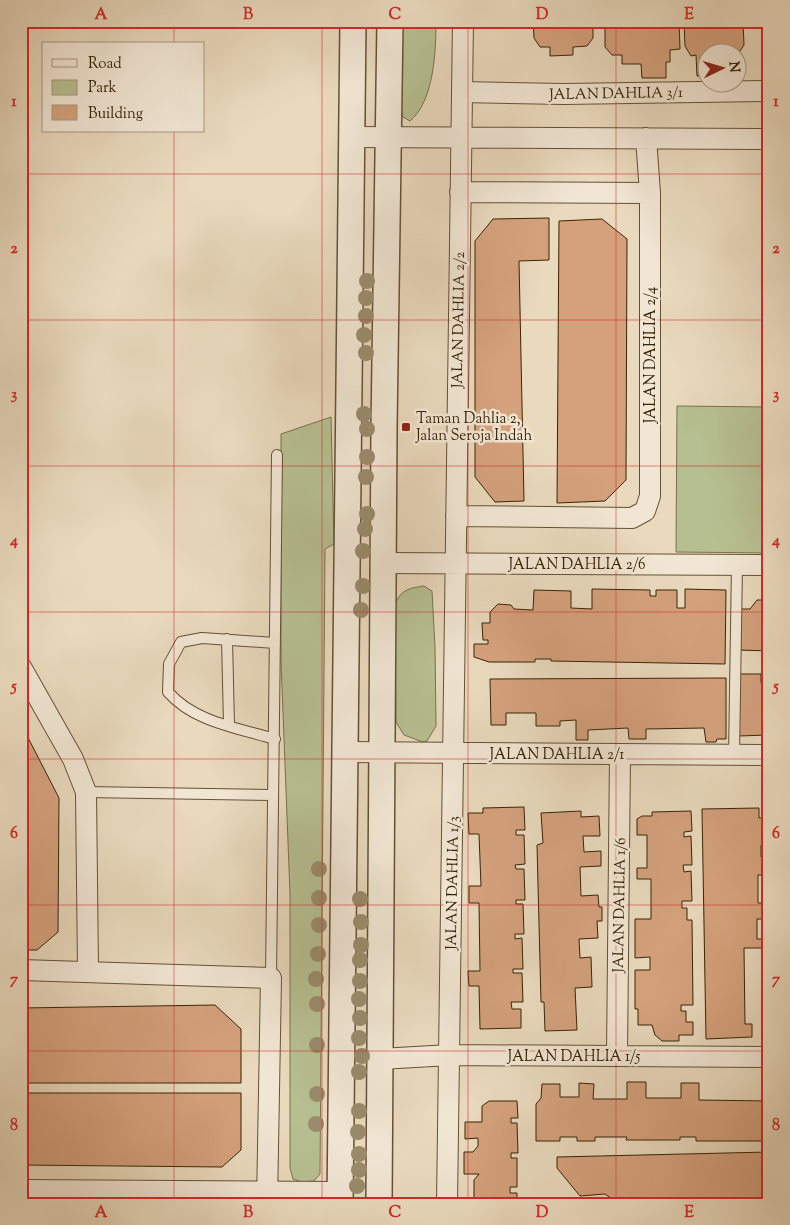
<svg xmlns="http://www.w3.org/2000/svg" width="790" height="1225" font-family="'Sorts Mill Goudy',serif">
  <rect width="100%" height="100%" fill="#e9d9bd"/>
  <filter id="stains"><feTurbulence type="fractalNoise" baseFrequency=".004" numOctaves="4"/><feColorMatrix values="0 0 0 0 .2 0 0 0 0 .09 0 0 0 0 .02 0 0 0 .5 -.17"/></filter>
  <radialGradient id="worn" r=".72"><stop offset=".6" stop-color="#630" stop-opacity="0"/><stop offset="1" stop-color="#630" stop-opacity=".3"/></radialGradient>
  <!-- green -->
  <path fill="#b6bf91" stroke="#78724b" d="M400,21H436C436,51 434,101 410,121L403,117L399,99Z
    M677,406L769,407V553L676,552Z
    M331,417L334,544L325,549L320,1174L314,1181L301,1182L293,1179L290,1168V894L281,661V434Z
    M424,586L432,591L435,647L436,726L427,741L423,742L404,735L396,722L395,605C400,590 409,588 424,586Z"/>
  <!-- building -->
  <path fill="#d4a17c" stroke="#392405" d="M533,21H593V38L587,46L573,47V55L550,56V47H540L534,38Z
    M605,21H679L680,49L670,50V62H666V78H642L641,64H622V55H612L605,47Z
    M684,21H743L744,45L738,54L708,52V76H697L696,55L691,56L685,46Z
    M762,21H769V51L763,43Z
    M549,218V260L519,261L524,501L495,502L475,477V241L493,219Z
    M602,219L627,239L626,480L605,501L557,503L559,221Z
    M592,589L650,590V596H656V590H677V608H685V589L726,590L725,664L551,661V659H535V662H489L474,657V644H488V640H483L482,623H490V612L498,604L511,605L514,609L533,610L534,590L571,591V608L592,609Z
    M757,600H769V651L738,650L739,609H750Z
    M737,674H761V683H769V735L738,736Z
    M726,678V739H717L716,742H706L704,728L646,729V739H629L628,728L588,730V740H576V720L560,721V726H536V713H506V725H491L490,679Z
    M21,724L59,798L58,932L37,950H21Z
    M524,807L525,830H516V835H524L525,864L515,865L516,869H524L525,900H516V904H523L524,934H515V939L522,938L523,969H513V973H522L523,1002H511L512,1009H521V1028L480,1029L479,986H469L468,971H480L479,903H469V886H481L479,834H469L468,813H483V808Z
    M759,808V818H769V845H761V857H769V875H758V903H768L769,919H757V939H766V948H744L745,1024H752V1037L706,1039L702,809Z
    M581,811V817L599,816L600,836H583L584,852L601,851V866L580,867L581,896L598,895L599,907H602V921H597L598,938L579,939L580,958L591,957L592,987L575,988L577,1030L545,1031L544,1002H541L537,845L543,843L541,813Z
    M691,811L692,831L684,832V837L691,836L692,865H683L684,872L691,871L692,901H682V908H687V920H692L693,1005H681V1011H686V1022H693V1035H679V1041H662L655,1035L652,1025H638V1009H635V970H650V957L635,958V919H651V879H637V868H647V835H637V819L642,816H652V812Z
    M215,1005L241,1029V1083H21V1008Z
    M627,1082H646V1098H681V1083H699V1100L769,1101V1141H696V1137H680V1140H626L627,1137H595V1141H577V1137H560V1141H536V1104L541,1098L542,1084H560V1097H579V1083L594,1084L593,1099H627Z
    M21,1093H241V1150L222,1167L21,1165Z
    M489,1101H517L518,1118H511V1123H517L518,1153H511V1158H517V1187H510V1193H517V1204H477L474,1200V1180L479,1174H464V1152H473L478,1146V1138L465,1139V1122H482V1106Z
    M769,1152V1202L749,1204H731V1202L684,1204V1201H662V1204H641V1201H638V1204H615V1201L605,1194L580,1196L557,1168V1157Z"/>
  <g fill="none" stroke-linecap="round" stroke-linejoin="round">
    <defs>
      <path id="service" d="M227,639L229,725
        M275,739C238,728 194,722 168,692L169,664L181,642L202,638L275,643
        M734,755L737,565
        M86,792L273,795
        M271,978L277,455"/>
      <path id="minor" d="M462,92L564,94L769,91
        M352,137L769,139
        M460,192L650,193
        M456,516L632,518L645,511L650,496V193L646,138
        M385,563L769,565
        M21,667L73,759L86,792L88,971
        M346,752L769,755
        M21,970L271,978L267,1204
        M617,1056L620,754
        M380,1059L450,1055L769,1057
        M21,1190L340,1192
        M447,1204L463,21"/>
      <path id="tertiary" d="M340,1204L353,21
        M379,1204L384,428L390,21"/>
    </defs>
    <!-- service casing -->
    <use href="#service" stroke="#655133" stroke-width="12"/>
    <!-- minor casing -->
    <use href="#minor" stroke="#655133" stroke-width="22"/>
    <!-- tertiary casing -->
    <use href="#tertiary" stroke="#655133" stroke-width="28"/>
    <!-- service -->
    <use href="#service" stroke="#f1e6d4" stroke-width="10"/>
    <!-- minor -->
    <use href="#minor" stroke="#f1e6d4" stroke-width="20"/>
    <!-- tertiary -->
    <use href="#tertiary" stroke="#f1e6d4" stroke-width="25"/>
  </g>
  <!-- trees -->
  <g fill="#998b6b">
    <circle cx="367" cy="281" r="8"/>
    <circle cx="366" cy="298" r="8"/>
    <circle cx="366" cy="316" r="8"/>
    <circle cx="364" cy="335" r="8"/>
    <circle cx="366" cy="353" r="8"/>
    <circle cx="364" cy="414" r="8"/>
    <circle cx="367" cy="429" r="8"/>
    <circle cx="367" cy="457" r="8"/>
    <circle cx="366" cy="477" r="8"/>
    <circle cx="367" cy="514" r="8"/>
    <circle cx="365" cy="529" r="8"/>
    <circle cx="363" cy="551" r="8"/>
    <circle cx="363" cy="586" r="8"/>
    <circle cx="361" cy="610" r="8"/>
    <circle cx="319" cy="869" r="8"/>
    <circle cx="319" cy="898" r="8"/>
    <circle cx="360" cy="899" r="8"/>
    <circle cx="361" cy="922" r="8"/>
    <circle cx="319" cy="925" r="8"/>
    <circle cx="361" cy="945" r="8"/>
    <circle cx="318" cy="954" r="8"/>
    <circle cx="360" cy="960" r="8"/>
    <circle cx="316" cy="979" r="8"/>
    <circle cx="360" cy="981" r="8"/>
    <circle cx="359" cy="999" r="8"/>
    <circle cx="317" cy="1004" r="8"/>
    <circle cx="360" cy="1018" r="8"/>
    <circle cx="359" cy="1038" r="8"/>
    <circle cx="317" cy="1045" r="8"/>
    <circle cx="362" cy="1056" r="8"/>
    <circle cx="359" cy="1072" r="8"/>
    <circle cx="317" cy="1094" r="8"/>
    <circle cx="359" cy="1111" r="8"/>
    <circle cx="316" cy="1124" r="8"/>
    <circle cx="358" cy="1132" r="8"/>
    <circle cx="359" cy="1154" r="8"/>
    <circle cx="359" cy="1170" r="8"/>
    <circle cx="357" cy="1186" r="8"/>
  </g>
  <!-- grid -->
  <path fill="none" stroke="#d62828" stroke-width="1" stroke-opacity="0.55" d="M174,21V44M322,21V1204M468,21V1204M616,21V1204M174,131V1204M21,174H769M21,320H769M21,466H769M21,612H769M21,759H769M21,905H769M21,1051H769"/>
  <!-- markers -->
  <rect fill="#8f2418" stroke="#f1e6d4" stroke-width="2" x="401" y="422" width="10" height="10" rx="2.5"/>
  <g text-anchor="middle" stroke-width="5" stroke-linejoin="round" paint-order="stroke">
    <!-- street labels -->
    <g font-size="15" fill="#392405" stroke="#f1e6d4">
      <text transform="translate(616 93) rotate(-1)" y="5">JALAN DAHLIA 3/1</text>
      <text transform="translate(458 320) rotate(-89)" y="5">JALAN DAHLIA 2/2</text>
      <text transform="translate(650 355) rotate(-90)" y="5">JALAN DAHLIA 2/4</text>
      <text x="577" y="569">JALAN DAHLIA 2/6</text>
      <text x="557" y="759">JALAN DAHLIA 2/1</text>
      <text transform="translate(452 883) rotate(-89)" y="5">JALAN DAHLIA 1/3</text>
      <text transform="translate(619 905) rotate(-89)" y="5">JALAN DAHLIA 1/6</text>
      <text x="574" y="1061">JALAN DAHLIA 1/5</text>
    </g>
    <!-- poi labels -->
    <g font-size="15" fill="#392405" stroke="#f1e6d4" text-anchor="start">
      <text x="416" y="423">Taman Dahlia 2,<tspan x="416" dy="17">Jalan Seroja Indah</tspan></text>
    </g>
  </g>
  <!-- margin -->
  <rect width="790" height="1225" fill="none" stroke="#e9d9bd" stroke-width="55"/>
  <!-- legend -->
  <rect x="42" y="42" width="162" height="90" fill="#f1e6d4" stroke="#a79881"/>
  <rect x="52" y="59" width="25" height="8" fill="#f1e6d4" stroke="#a79881"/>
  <text x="88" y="68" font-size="15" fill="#392405">Road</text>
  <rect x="52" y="80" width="25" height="15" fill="#b6bf91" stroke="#a79881"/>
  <text x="88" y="92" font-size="15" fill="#392405">Park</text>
  <rect x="52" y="105" width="25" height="15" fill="#d4a17c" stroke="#a79881"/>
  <text x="88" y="118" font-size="15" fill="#392405">Building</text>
  <!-- north arrow -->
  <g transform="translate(722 68) rotate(85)"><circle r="24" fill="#f1e6d4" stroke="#a79881"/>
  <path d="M0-4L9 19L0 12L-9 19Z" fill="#8f2418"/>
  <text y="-8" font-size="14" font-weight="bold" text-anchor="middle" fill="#392405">N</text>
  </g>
  <rect x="28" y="28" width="734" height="1170" fill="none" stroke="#d62828" stroke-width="2"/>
  <g font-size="16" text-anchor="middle" font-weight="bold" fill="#d62828">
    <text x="101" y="19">A</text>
    <text x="248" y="19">B</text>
    <text x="395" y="19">C</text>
    <text x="542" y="19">D</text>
    <text x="689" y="19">E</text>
    <text x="14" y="106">1</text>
    <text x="776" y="106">1</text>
    <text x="14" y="253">2</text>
    <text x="776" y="253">2</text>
    <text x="14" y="399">3</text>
    <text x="776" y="399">3</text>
    <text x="14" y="545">4</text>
    <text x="776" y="545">4</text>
    <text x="14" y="691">5</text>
    <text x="776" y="691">5</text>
    <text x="14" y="838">6</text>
    <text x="776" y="838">6</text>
    <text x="14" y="984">7</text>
    <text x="776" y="984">7</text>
    <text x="14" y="1130">8</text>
    <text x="776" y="1130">8</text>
    <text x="101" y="1217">A</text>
    <text x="248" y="1217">B</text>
    <text x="395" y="1217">C</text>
    <text x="542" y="1217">D</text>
    <text x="689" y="1217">E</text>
  </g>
  <rect width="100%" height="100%" filter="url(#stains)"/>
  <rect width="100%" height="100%" fill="url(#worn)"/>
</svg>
